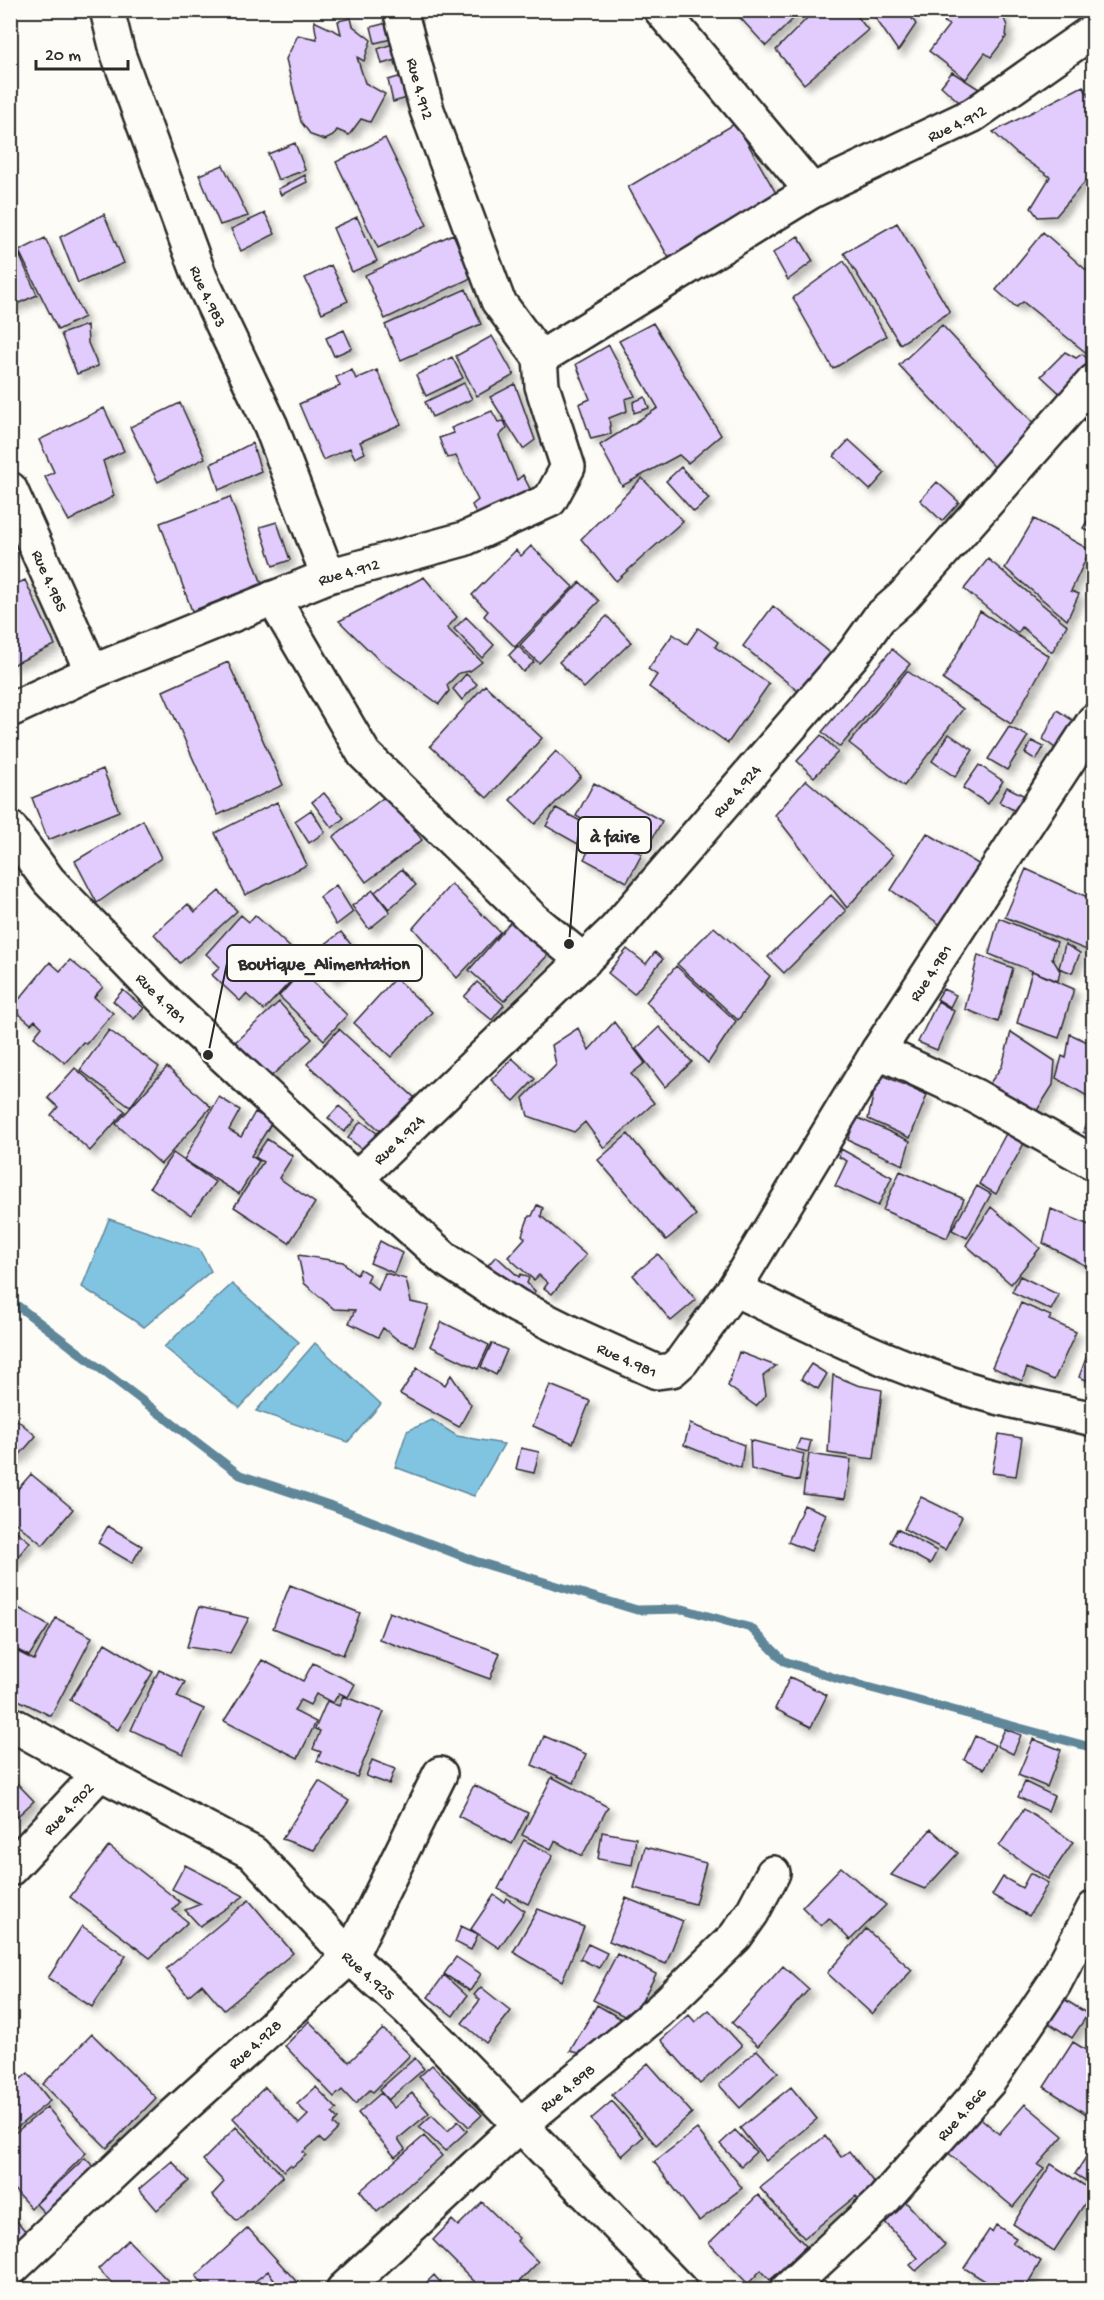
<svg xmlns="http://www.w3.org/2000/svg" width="1104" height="2300" font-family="'Gochi Hand',sans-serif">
  <defs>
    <filter id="shadow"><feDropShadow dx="5.5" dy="5.5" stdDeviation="3" flood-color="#0004"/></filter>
  </defs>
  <rect width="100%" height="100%" fill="#fdfcf7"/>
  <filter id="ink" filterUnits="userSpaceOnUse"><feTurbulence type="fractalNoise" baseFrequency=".0167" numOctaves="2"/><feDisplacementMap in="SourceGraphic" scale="12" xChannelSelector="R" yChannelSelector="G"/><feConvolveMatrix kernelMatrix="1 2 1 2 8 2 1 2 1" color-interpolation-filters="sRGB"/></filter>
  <g filter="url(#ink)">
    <!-- water -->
    <path fill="#81c4e2" stroke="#5f8799" stroke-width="1.5" d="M109,1219L199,1249L211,1271L144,1327L82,1287Z
      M232,1284L299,1342L240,1408L164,1347Z
      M315,1343L381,1404L348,1442L256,1411Z
      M432,1420L457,1436L504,1444L474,1496L395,1467L407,1431Z"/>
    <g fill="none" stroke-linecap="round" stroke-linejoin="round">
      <!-- stream -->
      <path stroke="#5f8799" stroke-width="9" d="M10,1300L240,1475L335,1507L475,1561L637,1610L683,1609L751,1628L784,1661L841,1680L1094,1748"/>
    </g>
    <!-- building -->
    <path fill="#e1ccfd" stroke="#2b2b2b" stroke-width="1.5" filter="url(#shadow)" d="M733,10H802L766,46Z
      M815,10H852L868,30L804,84L776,50Z
      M870,10H906L916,24L898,51Z
      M953,10H980L988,16L991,12L997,16L1001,11L1007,26L1006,37L991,57L985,53L966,79L929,51L949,25L944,22Z
      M351,18L353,26L371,40L364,61L357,57L365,83L385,94L370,122L361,119L349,135L337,130L333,136L325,140L311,135L301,122L286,59L298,35L317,39L314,21L341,34L338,21Z
      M387,23L391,39L375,43L371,27Z
      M395,43L399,59L382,64L378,49Z
      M952,72L979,89L966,108L941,86Z
      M402,76L407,98L393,102L388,80Z
      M1083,86L1094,105V171L1056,216L1038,217L1031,208L1050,177L1017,154L993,132Z
      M736,123L777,195L669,258L628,187Z
      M385,138L427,225L378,248L336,162Z
      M295,143L305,170L278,180L268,154Z
      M223,165L248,216L220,225L199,175Z
      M305,175L307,182L281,195L278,189Z
      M265,213L275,234L241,251L231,229Z
      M104,214L124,263L78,283L60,237Z
      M357,217L377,261L352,272L333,228Z
      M897,223L950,312L900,344L844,253Z
      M1043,232L1094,277V359L1023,302L1016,307L996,290Z
      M453,234L473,277L385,319L365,275Z
      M798,236L813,261L788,280L773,253Z
      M45,238L84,317L58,330L19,251Z
      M19,254L37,295L10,307V258Z
      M844,261L886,336L833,369L793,298Z
      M331,265L348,301L322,313L305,278Z
      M466,289L481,324L401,360L385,325Z
      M653,323L721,435L688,463L679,455L622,486L600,445L658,408L619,341Z
      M87,325L88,343L98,366L77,374L61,334Z
      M942,325L1041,431L1001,474L899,365Z
      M344,330L352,348L334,356L326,338Z
      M492,336L514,375L477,396L456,356Z
      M609,345L635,396L625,399L627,411L609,418L611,434L591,439L579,404L590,399L576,364Z
      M1065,352L1076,358L1082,354L1094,364V369L1065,398L1041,376Z
      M452,357L463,378L426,396L416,375Z
      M352,370L356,379L377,370L401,424L360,442L365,453L355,458L350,448L323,460L299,404L340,386L336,377Z
      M464,383L472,399L432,417L425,402Z
      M515,384L535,440L523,449L490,397Z
      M645,397L649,408L634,413L633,402Z
      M180,403L205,458L158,482L130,427Z
      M104,408L124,451L103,461L114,496L69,521L45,477L54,472L39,440Z
      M492,411L498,422L504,421L507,428L499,436L517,480L523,475L535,499L481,525L472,505L478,500L456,456L447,458L439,438L454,433L451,428Z
      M849,440L885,473L870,490L834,456Z
      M252,443L261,471L219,490L211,464Z
      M681,467L709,499L694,512L666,481Z
      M642,478L683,521L616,581L581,539Z
      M937,482L959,502L942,521L920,500Z
      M230,497L262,584L192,611L160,523Z
      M1094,509V535L1083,528Z
      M1034,519L1090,550L1071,591L1079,594L1067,620L1005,568Z
      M277,522L290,560L273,566L260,527Z
      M531,546L573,587L515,647L484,616L488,611L472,595L516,550L521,556Z
      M988,559L1067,625L1052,652L1022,627L1018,633L964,589Z
      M424,577L457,617L447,628L482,662L470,671L459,673L447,685L449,691L439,704L379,660L339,621Z
      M25,580L55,645L12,665L10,587Z
      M580,582L599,601L539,663L520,645Z
      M773,606L839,660L809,700L743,646Z
      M980,611L1049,656L1011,724L943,680Z
      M607,616L631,642L584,688L559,662Z
      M466,617L494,645L482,658L454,629Z
      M698,628L718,642L715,647L769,684L728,743L649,687L657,675L648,669L673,634L687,644Z
      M518,646L534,662L523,672L509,655Z
      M892,649L910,664L840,747L822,732Z
      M228,662L283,785L218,815L163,691Z
      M907,671L963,709L904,786L849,743Z
      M466,674L477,684L462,700L453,689Z
      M485,685L542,738L487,798L430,746Z
      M1057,710L1077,723L1059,751L1043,739Z
      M1009,727L1028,736L1007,770L988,759Z
      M949,734L973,750L955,777L932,761Z
      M821,735L838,752L814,777L797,761Z
      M1032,741L1044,747L1036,760L1025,753Z
      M556,751L581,776L535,824L510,800Z
      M979,765L1003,781L988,804L963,788Z
      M103,769L119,811L48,840L32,798Z
      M806,780L893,855L847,908L775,815Z
      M594,783L662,821L647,848L608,826L605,832L576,816Z
      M1007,787L1027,797L1019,813L999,802Z
      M324,793L344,818L332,828L312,802Z
      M388,794L422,840L366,882L333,837Z
      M277,802L307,865L245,895L215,833Z
      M556,808L642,854L627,882L584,859L589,850L546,826Z
      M311,810L325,832L309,843L295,821Z
      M143,820L161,858L97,903L75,861Z
      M927,833L980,865L945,928L891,890Z
      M402,869L416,885L389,909L375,892Z
      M1026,869L1094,900V953L1005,917Z
      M451,884L500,932L457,978L413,928Z
      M336,885L353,912L336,925L320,897Z
      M373,890L390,912L369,929L352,906Z
      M219,891L237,911L180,963L154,934L188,904L195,912Z
      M831,895L846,911L784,973L768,957Z
      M241,915L249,922L255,915L294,951L288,958L301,970L264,1010L246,994L240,1001L212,975L220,967L206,954Z
      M999,918L1057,942L1052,958L1060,971L1058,981L989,954Z
      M513,919L548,955L504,1001L469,970Z
      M714,927L770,976L738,1020L677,964Z
      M341,932L360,956L331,979L311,955Z
      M1065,944L1080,953L1072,973L1059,968Z
      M627,949L646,964L655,952L663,959L634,994L608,973Z
      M978,955L1013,968L998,1022L965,1009Z
      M70,960L103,987L94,997L113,1013L86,1044L83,1042L65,1063L34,1037L42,1027L35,1020L31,1024L12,1008L50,962L60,971Z
      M676,966L736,1021L708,1063L646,1002Z
      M302,971L347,1015L324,1040L279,996Z
      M1032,971L1074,989L1059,1038L1017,1023Z
      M395,978L432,1012L391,1057L354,1023Z
      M477,982L504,1005L492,1020L464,997Z
      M943,989L956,995L950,1007L937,999Z
      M123,990L144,1008L134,1019L113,1001Z
      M938,1001L954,1011L937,1050L918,1042Z
      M279,1002L312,1039L267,1080L234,1043Z
      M614,1022L645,1063L631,1074L654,1103L604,1148L585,1122L574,1132L528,1116L523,1098L556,1065L552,1045L578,1028L589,1050Z
      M659,1027L692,1062L665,1087L636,1049Z
      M339,1029L415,1098L404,1118L386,1136L307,1064Z
      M109,1030L159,1067L130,1107L80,1070Z
      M1011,1032L1055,1061L1053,1085L1036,1112L985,1090L1002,1066Z
      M1070,1034L1094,1045V1100L1056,1078L1062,1056L1066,1058Z
      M512,1058L535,1079L514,1101L491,1080Z
      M167,1067L211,1107L161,1164L116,1124Z
      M75,1068L125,1111L90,1151L51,1115L58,1107L48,1098Z
      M878,1073L927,1095L910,1138L868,1119Z
      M219,1097L240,1110L229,1130L241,1137L255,1112L272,1122L251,1156L259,1161L239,1194L184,1160Z
      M339,1106L355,1120L344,1132L328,1118Z
      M1094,1111V1137L1083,1132Z
      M856,1117L910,1141L903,1165L848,1140Z
      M361,1121L383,1138L370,1155L348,1138Z
      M1009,1128L1027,1138L996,1194L979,1184Z
      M628,1134L696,1215L666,1240L598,1160Z
      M267,1139L293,1156L279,1178L315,1203L289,1243L234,1207L263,1162L255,1157Z
      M841,1149L892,1177L878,1206L835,1186L847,1161L839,1157Z
      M173,1153L215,1182L191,1215L150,1187Z
      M900,1171L964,1199L947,1238L883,1210Z
      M977,1186L991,1194L967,1238L952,1230Z
      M537,1205L543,1208L541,1216L586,1255L552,1294L544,1288L548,1283L539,1275L534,1280L508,1257L525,1238L522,1235L529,1216H532Z
      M991,1207L1040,1248L1011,1284L966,1245Z
      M1051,1209L1094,1227L1088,1267L1043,1243Z
      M380,1241L402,1253L394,1273L370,1263Z
      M658,1254L696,1300L671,1321L633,1275Z
      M298,1255L343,1262L357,1275L360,1269L370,1275L367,1281L378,1290L385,1273L406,1279L411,1302L429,1306L414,1346L398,1340L383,1328L378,1337L349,1323L355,1310L334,1309L304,1283Z
      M496,1256L519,1277L521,1274L529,1278L527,1283L535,1291L529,1305L484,1270Z
      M1020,1276L1059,1295L1051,1310L1012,1292Z
      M1021,1303L1051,1316L1049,1320L1076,1332L1054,1380L1027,1368L1022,1381L992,1367Z
      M442,1322L489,1345L478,1369L430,1346Z
      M1094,1337V1383L1079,1377Z
      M492,1343L507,1350L496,1375L481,1367Z
      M739,1352L776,1366L763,1376L766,1395L756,1406L728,1386Z
      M811,1364L827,1374L818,1389L801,1379Z
      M417,1368L445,1385L451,1375L471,1405L459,1427L400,1394Z
      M833,1375L857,1385L882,1390L874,1459L828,1453Z
      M550,1385L590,1401L573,1443L533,1426Z
      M14,1417L36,1436L16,1459L10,1453V1420Z
      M690,1424L744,1445L741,1468L684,1445Z
      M999,1434L1022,1438L1016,1476L992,1473Z
      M800,1439L811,1441L808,1452L796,1449Z
      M750,1440L804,1454L799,1481L751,1469Z
      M521,1448L539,1452L534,1473L516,1469Z
      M809,1454L851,1460L845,1499L803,1494Z
      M31,1474L73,1509L43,1545L10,1518V1498Z
      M921,1497L962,1517L945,1550L904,1529Z
      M804,1505L826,1514L811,1551L788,1542Z
      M10,1526L30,1542L10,1566Z
      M108,1526L142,1546L132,1563L98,1543Z
      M897,1529L937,1551L930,1564L890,1542Z
      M290,1585L360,1613L343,1655L273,1628Z
      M10,1603L49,1626L29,1656L10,1646Z
      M199,1607L249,1618L230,1653L187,1647Z
      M1089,1607H1094V1652H1088Z
      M389,1612L500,1653L490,1679L379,1639Z
      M56,1618L92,1637L51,1716L10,1696V1667L18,1652L34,1660Z
      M105,1643L153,1672L118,1730L70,1700Z
      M262,1660L303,1681L313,1663L355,1684L348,1697L339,1693L333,1703L316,1694L310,1705L300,1700L294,1711L316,1722L298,1758L224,1721Z
      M159,1670L185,1682L177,1697L204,1709L183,1754L131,1730Z
      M790,1677L827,1695L811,1727L775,1709Z
      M343,1696L384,1712L357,1777L317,1761L321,1752L313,1749L320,1731L315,1729L327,1701L339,1706Z
      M1005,1729L1021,1735L1013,1754L997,1746Z
      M544,1736L586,1754L574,1783L532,1765Z
      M975,1736L995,1745L984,1769L964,1760Z
      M1033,1739L1061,1750L1047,1787L1018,1775Z
      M372,1760L395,1769L389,1784L366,1776Z
      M10,1776L34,1801L10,1823Z
      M552,1777L608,1807L582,1856L555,1841L551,1849L522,1835Z
      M319,1781L349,1801L314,1850L282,1839Z
      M1025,1782L1054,1796L1048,1811L1018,1797Z
      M474,1785L528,1813L512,1844L458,1816Z
      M1024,1809L1073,1842L1048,1879L999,1846Z
      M931,1829L958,1853L925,1889L891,1875Z
      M602,1832L636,1838L632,1865L598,1859Z
      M524,1840L553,1855L528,1904L498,1889Z
      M109,1846L180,1902L173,1910L188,1922L150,1958L70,1897Z
      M645,1847L706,1863L695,1904L634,1888Z
      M185,1865L244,1896L200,1926L185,1910L201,1904L172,1889Z
      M841,1867L886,1905L850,1940L829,1918L821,1926L802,1907Z
      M1030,1873L1048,1883L1029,1916L992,1895L1003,1877L1022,1888Z
      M494,1895L504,1902L506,1898L525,1911L499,1948L471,1929Z
      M626,1898L683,1921L666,1964L609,1941Z
      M249,1900L293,1953L224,2010L202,1984L188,1996L166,1969Z
      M538,1909L584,1927L562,1981L513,1952Z
      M82,1926L126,1956L92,2007L48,1978Z
      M461,1926L478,1934L471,1950L455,1942Z
      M866,1929L912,1970L872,2014L827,1973Z
      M588,1944L607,1953L599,1968L580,1959Z
      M617,1954L656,1974L632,2020L593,2000Z
      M456,1957L481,1974L470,1991L444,1974Z
      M783,1966L809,1989L758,2046L732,2023Z
      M444,1975L467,1996L453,2016L428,1997Z
      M481,1987L511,2011L486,2043L462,2023L480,2000L474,1995Z
      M1059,1996L1088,2014L1072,2038L1044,2020Z
      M597,2005L625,2021L592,2056L570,2051Z
      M709,2010L742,2046L700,2084L661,2040L689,2015L695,2022Z
      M309,2021L349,2062L383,2029L410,2055L373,2092L370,2090L355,2104L342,2090L334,2097L285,2046Z
      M92,2034L156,2098L107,2148L43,2084Z
      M1073,2042L1094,2055V2119L1044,2087Z
      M757,2050L778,2072L740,2108L719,2085Z
      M415,2058L424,2069L388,2100L379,2090Z
      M648,2063L692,2113L656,2145L612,2095Z
      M432,2065L482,2115L469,2127L419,2077Z
      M28,2073L50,2101L10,2133V2088Z
      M265,2087L299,2124L308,2115L297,2104L316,2087L337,2109L332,2113L338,2119L333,2124L338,2129L324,2143L319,2138L303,2152L306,2155L292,2167L290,2165L284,2171L233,2118Z
      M791,2087L817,2119L766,2161L740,2128Z
      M381,2093L394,2108L412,2093L429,2113L398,2139L405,2149L395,2157L358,2113Z
      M612,2101L643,2137L622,2156L591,2119Z
      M1025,2104L1063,2136L1038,2165L1044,2169L1013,2207L946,2151L976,2114L999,2134Z
      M47,2107L86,2153L31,2208L10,2185V2137Z
      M432,2115L448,2131L458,2121L467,2131L445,2151L419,2127Z
      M236,2127L283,2176L237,2221L212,2195L224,2182L203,2160Z
      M697,2129L742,2188L699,2221L654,2162Z
      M735,2130L756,2152L741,2166L720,2144Z
      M424,2136L442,2156L377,2212L360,2191Z
      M825,2136L841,2157L849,2151L882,2193L865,2207L856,2196L804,2238L760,2188Z
      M1094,2145V2186L1075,2174Z
      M85,2158L100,2173L51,2220L36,2204Z
      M172,2161L189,2181L157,2210L139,2189Z
      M1051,2164L1093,2191L1054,2251L1013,2224Z
      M758,2195L806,2246L770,2280L761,2270L748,2284L709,2243Z
      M903,2199L945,2245L916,2271L910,2265L918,2258L882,2219Z
      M482,2202L519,2238L517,2241L538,2262L518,2283L520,2285L516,2290H483L433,2240L452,2220L458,2226Z
      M10,2213L27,2233L10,2248Z
      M996,2225L1016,2238L1012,2243L1041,2261L1024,2290H993L995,2287L964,2268L989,2230L992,2232Z
      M248,2228L304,2290H282L268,2271L244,2290H209L196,2276Z
      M128,2240L173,2286L169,2290H119L98,2269Z
      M268,2271L282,2290H244Z
      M434,2275L447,2290H419Z"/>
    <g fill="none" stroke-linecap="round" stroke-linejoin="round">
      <defs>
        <g id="minor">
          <path id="s1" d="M107,10L118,54L200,277L271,426L328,576"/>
          <path id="s2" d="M400,10L427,110L498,301L540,358"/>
          <path d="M661,10L812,191"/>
          <path id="s3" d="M10,489L92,672"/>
          <path d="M273,598L364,754L534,920L584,961"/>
          <path id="s4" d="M10,710L92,672L328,576L464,539L550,500L568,467L542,386L540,358L812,191L973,115L1090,33"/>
          <path id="s5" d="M10,828L49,881L170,1006L356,1179L445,1259L517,1306L573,1334L657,1372L672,1370L682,1361L734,1289L878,1051L1094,721"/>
          <path d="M878,1051L975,1096L1094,1163"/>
          <path id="s6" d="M356,1179L615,930L854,653L879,618L903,597L1094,381"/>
          <path d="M734,1289C800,1320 866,1354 935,1378C986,1397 1040,1407 1094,1419"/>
          <path id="s7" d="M10,1723L100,1773L253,1853L350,1957L409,2010L680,2290"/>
          <path id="s8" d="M10,1869L100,1773"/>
          <path id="s9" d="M10,2270L173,2116L350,1957L440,1774"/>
          <path id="s10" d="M343,2290L520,2125L659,2011L735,1937L752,1913L773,1873"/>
          <path id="s11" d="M787,2290L884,2199L989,2081L1054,1984L1094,1908"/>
        </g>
      </defs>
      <!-- minor casing -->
      <use href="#minor" stroke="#2b2b2b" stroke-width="38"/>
      <!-- minor -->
      <use href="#minor" stroke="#fdfcf7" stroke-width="33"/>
    </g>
  </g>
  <g text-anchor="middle" stroke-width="5" stroke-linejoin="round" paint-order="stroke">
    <!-- street labels -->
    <g font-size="16" fill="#2b2b2b" stroke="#fdfcf7">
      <text dy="6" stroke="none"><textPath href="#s2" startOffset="81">Rue 4.912</textPath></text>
      <text dy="6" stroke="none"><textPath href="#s4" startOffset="1210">Rue 4.912</textPath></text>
      <text dy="6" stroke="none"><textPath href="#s1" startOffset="304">Rue 4.983</textPath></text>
      <text dy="6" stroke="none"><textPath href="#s4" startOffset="366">Rue 4.912</textPath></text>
      <text dy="6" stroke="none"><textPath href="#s3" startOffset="100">Rue 4.985</textPath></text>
      <text dy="6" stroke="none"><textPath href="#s6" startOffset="544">Rue 4.924</textPath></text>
      <text dy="6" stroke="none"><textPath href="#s5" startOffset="1344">Rue 4.981</textPath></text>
      <text dy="6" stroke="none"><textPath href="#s5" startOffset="228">Rue 4.981</textPath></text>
      <text dy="6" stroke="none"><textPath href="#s6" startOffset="58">Rue 4.924</textPath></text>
      <text dy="6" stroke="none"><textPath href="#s5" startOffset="822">Rue 4.981</textPath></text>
      <text dy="6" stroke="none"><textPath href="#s8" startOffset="84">Rue 4.902</textPath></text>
      <text dy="6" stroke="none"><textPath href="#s7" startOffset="444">Rue 4.925</textPath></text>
      <text dy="6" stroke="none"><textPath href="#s9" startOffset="333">Rue 4.928</textPath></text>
      <text dy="6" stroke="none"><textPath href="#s10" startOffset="302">Rue 4.898</textPath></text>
      <text dy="6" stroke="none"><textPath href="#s11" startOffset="248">Rue 4.866</textPath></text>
    </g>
  </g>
  <!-- callouts -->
  <path fill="none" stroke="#2b2b2b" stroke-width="2" d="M569 944L578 835M208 1055L227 963"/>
  <g fill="#2b2b2b" stroke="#fdfcf7" stroke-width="2">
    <circle cx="569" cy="944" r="6"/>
    <circle cx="208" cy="1055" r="6"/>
  </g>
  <g fill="#fdfcf7" stroke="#2b2b2b" stroke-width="2">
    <rect x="578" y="817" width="73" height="36" rx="6"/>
    <rect x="227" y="945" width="195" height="36" rx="6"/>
  </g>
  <g font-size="18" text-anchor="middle" font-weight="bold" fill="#2b2b2b">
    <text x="615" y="842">à faire</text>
    <text x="324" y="969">Boutique_Alimentation</text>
  </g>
  <!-- margin -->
  <rect width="1104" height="2300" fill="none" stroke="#fdfcf7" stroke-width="36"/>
  <rect x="18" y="18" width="1068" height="2264" fill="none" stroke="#2b2b2b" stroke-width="2" filter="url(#ink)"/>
  <!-- scale -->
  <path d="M36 60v9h92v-9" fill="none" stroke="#2b2b2b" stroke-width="3"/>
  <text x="45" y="60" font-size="18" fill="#2b2b2b" stroke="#fdfcf7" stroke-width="4.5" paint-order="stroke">20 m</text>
</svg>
